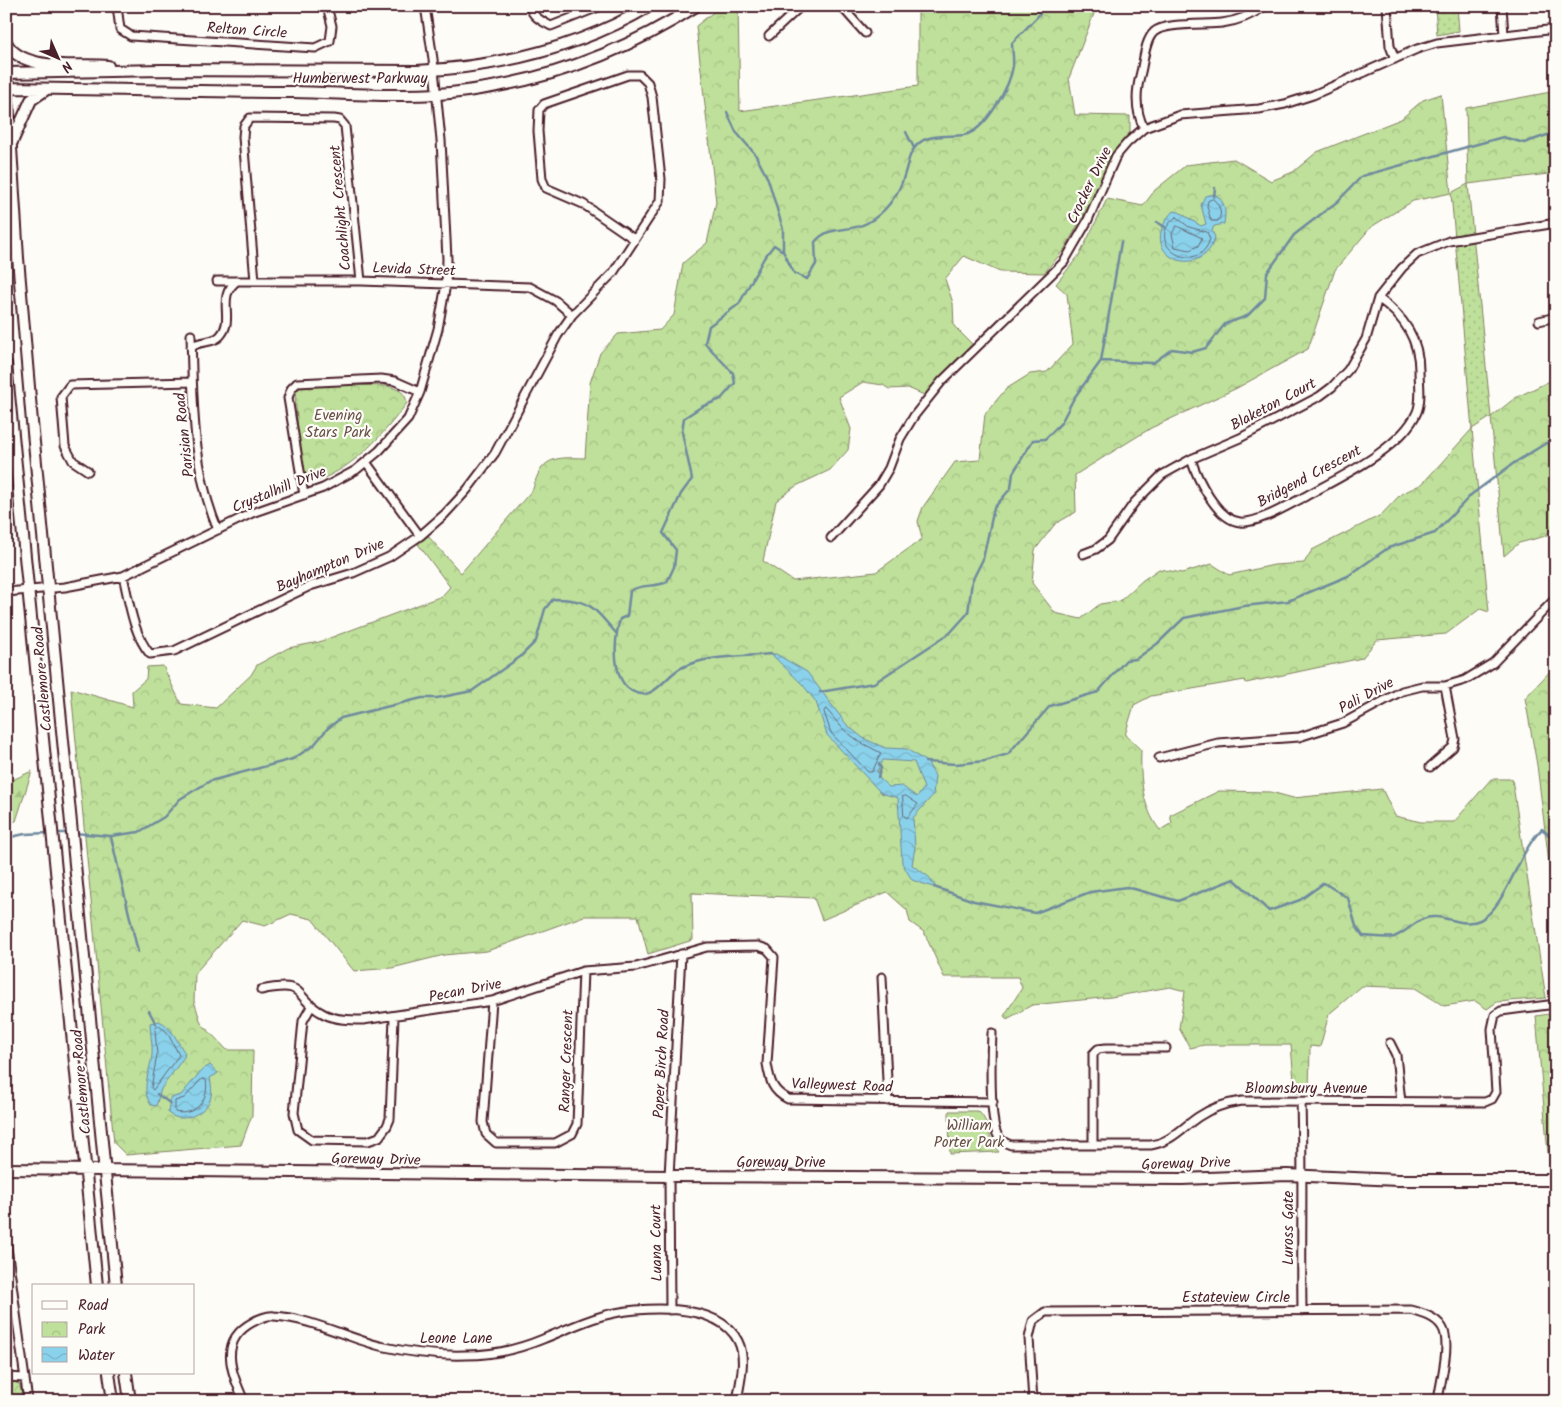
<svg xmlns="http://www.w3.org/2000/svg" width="1562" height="1407" font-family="Kalam,sans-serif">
  <defs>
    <pattern id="grass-dots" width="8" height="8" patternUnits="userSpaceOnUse" patternTransform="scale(1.25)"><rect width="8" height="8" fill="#bee09a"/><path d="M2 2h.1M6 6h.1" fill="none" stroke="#a5c085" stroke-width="1.8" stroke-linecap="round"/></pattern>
    <pattern id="forest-firs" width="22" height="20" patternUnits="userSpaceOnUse" patternTransform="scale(1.25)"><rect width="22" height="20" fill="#bee09a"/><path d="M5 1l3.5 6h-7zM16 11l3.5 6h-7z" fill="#a5c085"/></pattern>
    <pattern id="park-crowns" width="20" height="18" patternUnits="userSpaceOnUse" patternTransform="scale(1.25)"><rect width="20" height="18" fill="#bee09a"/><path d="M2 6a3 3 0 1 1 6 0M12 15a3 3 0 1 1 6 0" fill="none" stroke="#a5c085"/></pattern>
    <pattern id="water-waves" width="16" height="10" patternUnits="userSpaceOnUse" patternTransform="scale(1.25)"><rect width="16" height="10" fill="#8ad2eb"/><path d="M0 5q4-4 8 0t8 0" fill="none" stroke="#79b4ca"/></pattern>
  </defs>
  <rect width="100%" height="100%" fill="#fdfcf7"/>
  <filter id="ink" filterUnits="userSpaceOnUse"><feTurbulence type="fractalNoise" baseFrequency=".02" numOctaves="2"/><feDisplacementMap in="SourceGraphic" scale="10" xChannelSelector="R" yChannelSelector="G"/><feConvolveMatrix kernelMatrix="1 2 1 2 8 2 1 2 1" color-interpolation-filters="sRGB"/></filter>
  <g filter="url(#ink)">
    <!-- grass -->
    <path fill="url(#grass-dots)" stroke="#848062" d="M1435,6H1457L1459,31L1437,35Z
      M1468,184L1491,417L1472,429L1451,193Z"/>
    <!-- forest -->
    <path fill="url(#forest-firs)" stroke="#848062" d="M32,771L16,821L6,824V783Z"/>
    <!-- park -->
    <path fill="url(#park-crowns)" stroke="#848062" d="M721,6H738L740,111L918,86V6H1097L1069,78L1075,115L1130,116V132L1112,154L1091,202L1064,250L1044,273L1000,272L964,256L945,279L953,303L954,326L973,345L924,395L908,388L889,389L883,385L863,382L839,397L851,429L848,450L830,470L796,486L776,501L763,561L793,581L876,572L922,539L918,521L923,507L955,462L980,460L985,414L1006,389L1030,374L1047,372L1073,344L1067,294L1056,284L1080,254L1107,199L1143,206L1155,190L1186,165L1234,159L1271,181L1293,172L1317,152L1401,119L1423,100L1441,94L1451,193L1413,201L1371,227L1335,270L1308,349L1237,388L1151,428L1075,475L1076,512L1055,524L1035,550L1032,583L1055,613L1081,619L1100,604L1120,601L1143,580L1159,569L1182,573L1212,564L1229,575L1274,565L1304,563L1312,550L1381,515L1401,494L1422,484L1472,429L1489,612L1480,609L1446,634L1377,640L1362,658L1246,683L1245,680L1151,696L1134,705L1125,735L1141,750C1140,778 1142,808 1160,830L1172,823L1170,815L1219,791L1271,792L1293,798L1382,789L1395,816L1421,822H1454L1491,779H1512L1546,998L1497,1002L1487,1009L1475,1001L1444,1006L1415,988L1362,986L1329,1014L1320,1047L1310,1046L1309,1093H1295L1291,1045H1204L1190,1048L1179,1028L1185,991L1170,987L1111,997L1032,1005L1007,1019L1004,1016L1022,988L1018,977H944L924,932L910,922L907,910L887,892L822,920L814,898L692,893L693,940L648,954L638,916H584L487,951L444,955L392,968L354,971L312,919L291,914L265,926L242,920L195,973L194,1001L201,1023L227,1050H253L252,1115L241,1145L126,1155L114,1143L71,689L133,707L132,691L146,679L147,667L163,666L181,704L216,708L251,675L257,665L288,648L319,642L442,596L450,587L418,544L428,536L461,573L533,489C541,457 554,457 585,458L590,383L600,353L618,334L660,330L674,315L683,263L707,243L716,202L696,26Z
      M1556,91V173L1468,184L1466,108Z
      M1556,378V520L1546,536L1519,543L1504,556L1491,417L1515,398Z
      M308,384L388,386C399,390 405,391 407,403C382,436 356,466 317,481L308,478L301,467L295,395L298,389Z
      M1556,665V920L1537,765L1525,698Z
      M1556,1013V1154H1548L1536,1016Z
      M949,1111H978C991,1122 987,1140 999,1152L950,1154Z
      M6,1382H15L20,1385L23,1401H6Z"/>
    <!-- water -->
    <path fill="url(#water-waves)" stroke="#708a9e" fill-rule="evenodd" d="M1215,194C1226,203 1226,210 1224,224L1214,226L1212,231L1215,237C1203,284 1132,256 1173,211L1179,212L1201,226L1206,224L1201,205L1205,196Z
      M771,654H776L807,672L847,725L863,738L885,748L907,749L928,763L935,776L933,795L913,818L915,847L912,865L929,877L936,888L912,880L902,863L898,798L881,793L827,735L816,702L803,685ZM883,760L914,762L924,788L917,797L902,786L889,787L880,779L877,771Z
      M159,1021C172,1026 177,1042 185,1053L184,1057L161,1089L156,1106L151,1105C140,1088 150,1073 152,1055C153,1045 150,1034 150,1023Z
      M210,1065L218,1073L210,1078C212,1087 213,1098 207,1105C198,1117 179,1123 168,1113L170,1098L181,1095L202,1070Z"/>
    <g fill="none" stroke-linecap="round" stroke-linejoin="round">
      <!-- shore -->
      <path stroke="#646778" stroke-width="1" d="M1213,199C1220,205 1223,213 1218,221H1211L1207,206L1208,201Z
        M1176,217L1189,227L1207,232L1210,239C1198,279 1140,244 1176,217Z
        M1177,226L1202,238L1198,246L1190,250L1175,247L1172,234Z
        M826,709L844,730L860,742L881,753L872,772H868L831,733L824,712Z
        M903,796H906L918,804L907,818L904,816Z
        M159,1026L167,1032L179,1055L153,1090L151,1088L157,1055L155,1029Z
        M202,1079L206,1080C210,1099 195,1117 175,1112V1101L184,1098Z"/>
      <!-- stream -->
      <path stroke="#708a9e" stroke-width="2.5" d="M727,112L736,132L755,154L768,179L783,229V251L794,273L807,279L816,264L815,242C830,224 849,233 867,223C884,214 899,195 904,176C908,165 908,154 917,145C928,133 950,137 964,135C986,131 1010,86 1013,66C1014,59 1012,50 1012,43L1038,16L1044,6
        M906,132L914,148
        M1214,197L1215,188
        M1157,222L1165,227
        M1101,361L1153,363L1172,349L1192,352L1206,348L1225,324L1247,316L1265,298L1267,273L1294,235L1338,201L1362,176L1503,137L1524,143L1553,133L1556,130
        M773,655L771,654C743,657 708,655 683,667C670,672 662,688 649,693C645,695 638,694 634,692C611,682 614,640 620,619L627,616L630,591C642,583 654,588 667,582L674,567L676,550L663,533L681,494L692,479L682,432L684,418L701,407L721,399L735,383L733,373L705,343L709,326L739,304L764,258L774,245L783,251
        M820,692L874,683L950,633L968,613L972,581L983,559L994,508L1011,488L1013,473L1033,440L1045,439L1061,423L1074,398L1101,361L1121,242
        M925,762L956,764L985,761L1008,754L1050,706L1098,692L1126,660L1136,659L1157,644L1184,618L1244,606L1288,601L1348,576L1388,548L1435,533L1472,494L1514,463L1556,437
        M878,777L881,768L879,764
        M54,833H69
        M74,833L111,836L139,832L164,817L180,799L210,781L293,759L314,745L327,729L341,718L422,698H437L472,691L520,657L536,641L545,609L553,599C590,599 592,606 616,633
        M111,837L138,952
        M6,838L25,834L49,833
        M934,887L974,901L1035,913L1090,892L1127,887L1178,901L1234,879L1269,911L1300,900L1324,883L1348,898L1356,926L1363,936C1372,936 1385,939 1394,937C1405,933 1413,923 1423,919C1441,911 1461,929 1480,920C1506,908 1518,851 1542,829L1556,841
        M149,1011L156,1024
        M157,1094L171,1104"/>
      <defs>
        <path id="street" d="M117,6L120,29L131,36L315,48L330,41L332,26L327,6
          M530,6C532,17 542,21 551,26L601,6
          M841,6L865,33
          M1387,6L1390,46L1395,59
          M1502,6L1504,35
          M769,36L801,6
          M1144,128C1135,111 1136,90 1141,72C1144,60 1145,40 1154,32C1164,22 1207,25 1222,23C1238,21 1252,15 1265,6
          M217,281H361L530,287L556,301L572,315
          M255,281L243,137L244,126L250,118L334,119L340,120L345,126L361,281
          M1539,321L1556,317
          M191,335C193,400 192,469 218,530
          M191,347C200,340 212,344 220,336C236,319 215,297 237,281
          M1191,459C1197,478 1217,520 1240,522C1258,524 1290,504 1306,496C1340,477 1401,449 1417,412C1422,400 1419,383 1419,370C1419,339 1404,316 1378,298
          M366,462L420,536
          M88,471L73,461L65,446L61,397L70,385L192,382
          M304,495L288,398L291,389L297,383L381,379L395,381L420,392
          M831,538L879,485L889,468L900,439L914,416L942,381L1064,262L1087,222L1116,156L1128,142L1144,128L1180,115L1259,109L1285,104L1313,95L1417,49L1437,43L1556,29
          M1083,554L1096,549L1108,540L1134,503L1162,475L1191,459L1240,438L1320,396L1332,387L1348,370L1366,339L1378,298L1402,268L1417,254L1449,241L1556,223
          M123,576C129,601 133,634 150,654L174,651L310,586L353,573L389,557L420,536L445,514L467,490L495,453L558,335L572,315L613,273L660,201L661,179L652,97L648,83L640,75H628L544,104L539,110L538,131L542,179L546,188L583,204L634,239
          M6,592L65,587L123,576L252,513L323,488L356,470L379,451L408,419L420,392L438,329L446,284L447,259L441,140L433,59L425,6
          M1159,758L1218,743L1299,737L1343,723L1402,691L1422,686H1445L1465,680L1493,663L1556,598
          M1430,767L1453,747L1455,739L1445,686
          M882,977L888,1101
          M261,990C310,980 291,997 324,1014C336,1020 350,1020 363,1020L492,1001L583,971L636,967L707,947L758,946L767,949L774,957L767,1064C770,1081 772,1091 788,1099L993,1102
          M492,1001L483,1122L486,1134L496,1143H555L572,1134L577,1124L583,971
          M312,1005L303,1021L294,1113L298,1130L312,1140L368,1141L379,1137L387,1126L390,1119L394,1017
          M992,1033C991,1053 989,1121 998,1136C1001,1142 1006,1143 1011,1145H1151C1171,1142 1182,1128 1198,1117C1211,1108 1227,1103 1242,1101L1485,1102L1492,1099L1496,1092L1492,1029L1495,1015L1501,1011L1556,1004
          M1390,1043L1396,1055L1401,1102
          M1301,1102C1303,1171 1301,1241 1302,1311
          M1093,1145V1054L1098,1049L1106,1048H1166
          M6,1240L28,1401
          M670,1310L669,1176L681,954
          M6,1377L25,1378
          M244,1401C232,1373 217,1341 253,1322C258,1319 268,1315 274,1316C310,1318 345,1337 380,1346C407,1352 437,1356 466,1355C491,1355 519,1349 543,1339C563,1331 581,1322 602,1316C639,1306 718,1301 738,1341C747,1359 740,1382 737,1401
          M1033,1401L1029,1338L1033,1321L1045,1312L1411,1310C1422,1313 1436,1317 1442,1327C1452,1342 1440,1383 1438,1401"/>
        <path id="secondary" d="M6,42C21,73 80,63 108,66
          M6,69L18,258L32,422L116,1286
          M6,73L162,70L417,71C498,67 579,48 650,6
          M6,88C102,89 198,92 294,92C349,93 413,99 467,91C550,80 626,51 696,6
          M12,142L31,100L47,89
          M6,364L97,1286
          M6,1169L669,1176L1182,1179L1287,1175L1398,1180H1556
          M109,1373L113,1401
          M126,1373L130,1401"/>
      </defs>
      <!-- street casing -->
      <use href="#street" stroke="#4a1f2b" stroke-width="11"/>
      <!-- secondary casing -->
      <use href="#secondary" stroke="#4a1f2b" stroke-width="14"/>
      <!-- street -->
      <use href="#street" stroke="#fdfcf7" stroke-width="7"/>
      <!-- secondary -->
      <use href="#secondary" stroke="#fdfcf7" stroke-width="10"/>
    </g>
  </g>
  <g text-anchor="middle" stroke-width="4.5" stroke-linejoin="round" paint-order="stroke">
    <!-- street labels -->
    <g font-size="15" fill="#4a1f2b" stroke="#fdfcf7">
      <text transform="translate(247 30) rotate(4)" y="5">Relton Circle</text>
      <text x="360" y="83">Humberwest Parkway</text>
      <text transform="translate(1089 185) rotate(-64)" y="5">Crocker Drive</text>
      <text transform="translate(340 208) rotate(-95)" y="5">Coachlight Crescent</text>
      <text transform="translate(414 269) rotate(2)" y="5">Levida Street</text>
      <text transform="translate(1273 404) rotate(-28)" y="5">Blaketon Court</text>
      <text transform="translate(184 435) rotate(-96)" y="5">Parisian Road</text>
      <text transform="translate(1309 476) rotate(-28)" y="5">Bridgend Crescent</text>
      <text transform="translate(279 489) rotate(-22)" y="5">Crystalhill Drive</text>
      <text transform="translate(330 565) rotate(-23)" y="5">Bayhampton Drive</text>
      <text transform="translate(42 679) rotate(-95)" y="5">Castlemore Road</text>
      <text transform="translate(1366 695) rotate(-28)" y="5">Pali Drive</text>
      <text transform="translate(465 990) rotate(-11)" y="5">Pecan Drive</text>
      <text transform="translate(566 1061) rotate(-88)" y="5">Ranger Crescent</text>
      <text transform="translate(661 1064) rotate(-87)" y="5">Paper Birch Road</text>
      <text transform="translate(81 1082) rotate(-95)" y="5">Castlemore Road</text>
      <text transform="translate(842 1085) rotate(2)" y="5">Valleywest Road</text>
      <text x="1306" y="1093">Bloomsbury Avenue</text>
      <text transform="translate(376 1159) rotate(1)" y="5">Goreway Drive</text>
      <text x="781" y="1167">Goreway Drive</text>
      <text transform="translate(1186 1163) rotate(-2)" y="5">Goreway Drive</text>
      <text transform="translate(1288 1228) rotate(-90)" y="5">Luross Gate</text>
      <text transform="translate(656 1243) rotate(-91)" y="5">Luana Court</text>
      <text x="1236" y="1302">Estateview Circle</text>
      <text x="456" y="1343">Leone Lane</text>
    </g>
    <!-- park labels -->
    <g font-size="15" fill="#674f47" stroke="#fdfcf7">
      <text x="338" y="420">Evening<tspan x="338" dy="17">Stars Park</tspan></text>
      <text x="969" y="1130">William<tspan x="969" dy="17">Porter Park</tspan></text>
    </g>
  </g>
  <!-- margin -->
  <rect width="1562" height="1407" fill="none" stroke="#fdfcf7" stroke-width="25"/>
  <rect x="12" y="12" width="1537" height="1382" fill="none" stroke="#4a1f2b" stroke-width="2" filter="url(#ink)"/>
  <!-- legend -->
  <rect x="32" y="1284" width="162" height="90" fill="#fdfcf7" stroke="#b5a4a5"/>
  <rect x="42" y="1301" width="25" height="8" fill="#fdfcf7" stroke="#b5a4a5"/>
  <text x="78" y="1310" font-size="15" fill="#4a1f2b">Road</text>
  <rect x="42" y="1322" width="25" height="15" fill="url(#park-crowns)" stroke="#b5a4a5"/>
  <text x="78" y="1334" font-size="15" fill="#4a1f2b">Park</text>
  <rect x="42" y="1347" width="25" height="15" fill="url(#water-waves)" stroke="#b5a4a5"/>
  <text x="78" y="1360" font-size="15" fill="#4a1f2b">Water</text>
  <!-- north arrow -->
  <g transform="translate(58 58) rotate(135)" stroke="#fdfcf7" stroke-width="4" paint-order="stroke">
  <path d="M0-4L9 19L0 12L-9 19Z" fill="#4a1f2b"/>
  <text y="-8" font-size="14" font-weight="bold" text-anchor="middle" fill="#4a1f2b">N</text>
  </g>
</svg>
